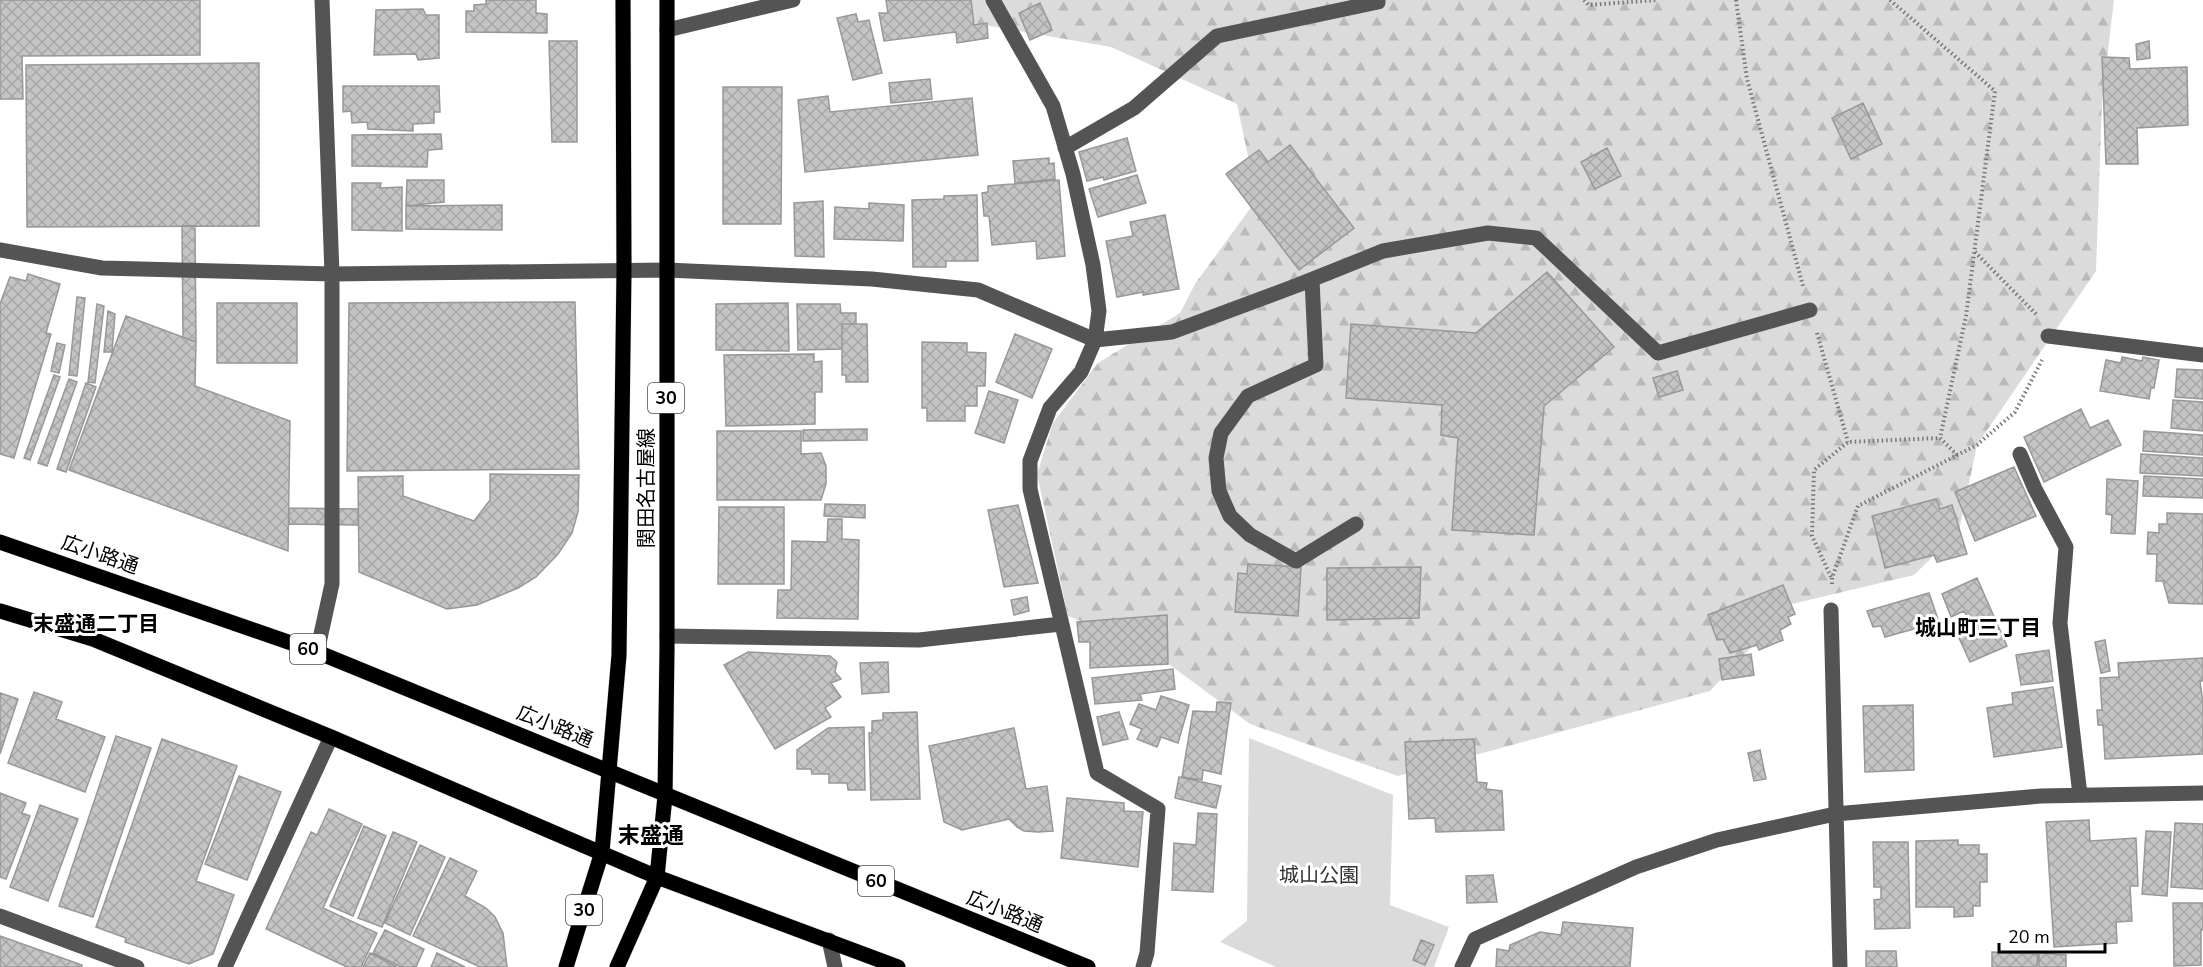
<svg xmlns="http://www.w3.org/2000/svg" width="2203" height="967" font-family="'Nunito Sans','Noto Sans JP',sans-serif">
  <defs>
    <pattern id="forest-firs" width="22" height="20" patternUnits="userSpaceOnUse" patternTransform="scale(1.5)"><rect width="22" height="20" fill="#dbdbdb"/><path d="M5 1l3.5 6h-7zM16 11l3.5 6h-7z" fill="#bababa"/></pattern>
    <pattern id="building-cross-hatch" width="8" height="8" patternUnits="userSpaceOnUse" patternTransform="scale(1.5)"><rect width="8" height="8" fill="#c4c4c4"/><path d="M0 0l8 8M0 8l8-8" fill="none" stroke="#a7a7a7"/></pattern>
  </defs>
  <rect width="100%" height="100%" fill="#fff"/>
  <!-- green -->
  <path fill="#dbdbdb" d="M1249,738L1393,795L1390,905L1449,927L1434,967H1276L1220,942L1247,921Z"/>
  <!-- forest -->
  <path fill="url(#forest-firs)" d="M887,0H2114L2102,101L2096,271L1977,445L1959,531L1914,575L1792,604L1710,691L1398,776L1250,724L1143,645L1068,616L1037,474L1053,423L1098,363L1180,313L1195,284L1257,199L1237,104L1111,47L898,10Z"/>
  <!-- building -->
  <path fill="url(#building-cross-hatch)" stroke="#989898" stroke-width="1.5" d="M0,0H200V55L22,56L23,99H0Z
    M486,0H536V13L547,14V33L466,32V11H474V5L486,4Z
    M886,0H971L974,25L987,23L988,38L957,43L956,32L884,41L879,13H888Z
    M1040,3L1052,30L1030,40L1019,13Z
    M423,9L426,15H439V58L418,60L416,54L374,55L376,10Z
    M856,14L858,22L869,20L882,73L853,80L837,18Z
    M549,41H577V142H552Z
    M2149,41L2150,58L2137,60L2136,44Z
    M2102,57L2129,58L2130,69L2187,67L2188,125L2137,128L2138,164H2106Z
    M259,63V226L27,227L26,65Z
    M930,79L932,99L891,103L889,83Z
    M343,86H439L440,112H434V123L413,124V131L368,129L367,122L352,123L351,111L343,112Z
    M723,87H782L781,224H723Z
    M828,96L830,112L972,98L978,155L805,172L798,100Z
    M1863,103L1882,144L1851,159L1832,118Z
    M441,134L442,149L428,150L427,167L352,166V135Z
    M1127,138L1136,171L1104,180L1103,177L1087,181L1079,152Z
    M1290,145L1354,228L1299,270L1226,174L1259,150L1268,162Z
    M1607,148L1621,176L1595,189L1581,162Z
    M1049,158V164L1054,163L1055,179L1015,183L1013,161Z
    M1137,175L1146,203L1098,217L1089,189Z
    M407,180H444V202L406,206Z
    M1059,180L1065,256L1037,259L1036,241L992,245L989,216H984L982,193L988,192V186Z
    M352,183H381L380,188L402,187V231L352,230Z
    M977,195L978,261H946V267H913L912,200L944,199V196Z
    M823,201L824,257L795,256L794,203Z
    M869,203L904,205L903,241L834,239L835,207L869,209Z
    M502,205V230L406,229V206Z
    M1165,215L1179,289L1143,295V292L1117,297L1106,241L1133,236L1130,222Z
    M182,226H195L196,342L183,337Z
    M1547,272L1614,347L1544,406L1534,535L1452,530L1458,438L1441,435L1442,405L1346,398L1351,324L1476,333Z
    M28,274L60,284L46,333L51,334L14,458L0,454V304L10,277L26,281Z
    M77,297L85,298L77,376L69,375Z
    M575,302L579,469L347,471L349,303Z
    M217,303H297V363H217Z
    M788,303L789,351L716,350V304Z
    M97,304L104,306L95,383L88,382Z
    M797,304H840L841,313H856V324H842V349L798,350Z
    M108,311L115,314L112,352H104Z
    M126,316L196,342L195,386L290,421L288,551L69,470Z
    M842,324H867L868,382H846V375H842Z
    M1015,334L1052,349L1032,398L996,382Z
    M922,342L967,343V352L986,353L985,386H977V406H965V421H927V408H922Z
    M57,343L65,345L59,373L51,371Z
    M814,354V362L822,361V392H815V424L726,426L724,355Z
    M2122,357L2142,361L2143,357L2159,360L2154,388H2151L2149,399L2100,391L2106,360L2121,363Z
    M2177,369L2203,370V399L2175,397Z
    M1677,371L1683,390L1659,397L1653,378Z
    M54,375L60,377L30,460L24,458Z
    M69,379L77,382L47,466L38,463Z
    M86,383L96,387L66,472L57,469Z
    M989,391L1018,400L1004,443L975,433Z
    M2173,400L2203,402V431L2171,428Z
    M2081,409L2090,428L2108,420L2121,445L2044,482L2024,437Z
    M867,429V440L803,441V430Z
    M717,431H801V454L821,453L826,466V484L821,500H717Z
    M2144,431L2203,435V455L2143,451Z
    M2141,454L2203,458V476L2140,473Z
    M2014,467L2036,516L1975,541L1955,492Z
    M490,474L579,475L578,512L572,533L558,554L536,577L518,588L477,605L447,609L359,572L358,477L403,476V496L474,521L490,500Z
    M2144,476L2203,479V498L2143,496Z
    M2107,479L2138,481L2135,534L2111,533L2112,515L2106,514Z
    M1936,499L1940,509L1952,505L1967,554L1937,562L1934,555L1885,568L1872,516Z
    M825,504L865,505V518L824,516Z
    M1018,505L1038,583L1004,587L988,510Z
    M719,507H784V584H718Z
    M289,508L358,509V525L289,524Z
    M2167,513L2203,514V604L2169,603L2163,581H2156L2157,554H2147L2148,532L2159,533V524H2167Z
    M828,519H842V539L859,540L858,619L777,618L778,590H791L792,541L827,542Z
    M1248,564L1301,567L1298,616L1235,612L1238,573L1247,574Z
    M1421,567L1419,618L1327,620V568Z
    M1977,578L2007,646L1970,662L1955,629L1970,622L1964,611L1951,617L1942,594Z
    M1783,585L1795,614L1788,617L1791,624L1780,630L1783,640L1759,650L1757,645L1730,653L1723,639L1717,640L1708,615Z
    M1929,593L1939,622L1885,637L1881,626L1873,627L1867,611Z
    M1027,597L1029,611L1014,615L1011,600Z
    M1167,615L1168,664L1090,668V642H1079L1077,622Z
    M2105,640L2110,671L2101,673L2095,642Z
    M2049,650L2053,681L2021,685L2016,655Z
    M748,652L830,656L837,662L835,672L841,679L831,683L841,697L825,708L831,717L775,749L724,665Z
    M1751,654L1754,675L1722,680L1719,659Z
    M2203,658V681H2200L2203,703V754L2105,759L2103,725H2098L2097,710H2102L2100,678L2119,677L2118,663Z
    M888,662L889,692L862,694L860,663Z
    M1173,669L1175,689L1140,694L1142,700L1095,704L1092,678Z
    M2053,687L2062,747L1994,757L1987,708L2013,704L2012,693Z
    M34,692L62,702L56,719L105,737L85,792L8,763Z
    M0,693L18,699L0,754Z
    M1161,696L1189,705L1178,743L1161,737L1157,747L1137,739L1142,729L1130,724L1139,704L1156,710Z
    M1217,702L1231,703L1221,774L1203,770L1202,780L1182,777L1193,711L1216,712Z
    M1913,705L1914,770L1865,772L1863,706Z
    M917,712L920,799L871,800L869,733H872V721L883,720V713Z
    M1119,712L1128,739L1103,745L1097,717Z
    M864,727L865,790H848L847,783H829V774H812L811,769H797V750L828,728Z
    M1014,728L1026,789L1047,786L1053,831L1038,832L1024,831L1017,827L1009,819L962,830L944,822L929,746Z
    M116,736L151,748L93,917L59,906Z
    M162,739L237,766L196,881L234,895L213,954L189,964L125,942L126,938L96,927Z
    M1474,739L1477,782L1487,783L1486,789L1502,791L1504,830L1436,832L1435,818L1409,819L1405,742Z
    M1760,750L1766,779L1754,781L1748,753Z
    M239,776L281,792L247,880L205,864Z
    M1179,777L1221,786L1216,808L1175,798Z
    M0,793L26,803L22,813L30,816L6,879L0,877Z
    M1067,798L1124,803V811L1143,812L1138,867L1061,858Z
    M40,805L78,819L48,901L10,887Z
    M329,809L362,824L323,908L377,933L361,967H347L266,929L311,832L317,835Z
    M1198,813L1217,814L1213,892L1172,890L1174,843L1196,845Z
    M2089,820L2090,841L2136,838L2138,886H2130L2132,921L2116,922L2117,943L2054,947L2046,822Z
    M2175,823L2203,824V889L2171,887Z
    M364,826L386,836L353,916L330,906Z
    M2146,831L2171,832L2167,896L2142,894Z
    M393,832L417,842L382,927L358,918Z
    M1958,840V845H1979V854H1987V882H1980V906H1973V916L1954,917V907H1916V841Z
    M1873,842H1908L1910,928L1875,929L1874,900L1881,899V887H1874Z
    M420,845L445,857L410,935L385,923Z
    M450,858L477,871L465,896L486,908L495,917L503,933L507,967H480L413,936Z
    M1493,875L1497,902L1467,903L1466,876Z
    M2173,903H2203V930H2201V965L2174,966Z
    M1563,922L1633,928L1630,967H1496L1497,949L1509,951L1510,945L1540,932L1561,935Z
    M385,930L424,949L416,967H401L373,953Z
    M0,936L82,965V967H0Z
    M1421,940L1434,945L1425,965L1413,960Z
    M1866,951H1896L1897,967H1866Z
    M1992,952L2038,954L2037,967H1992Z
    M370,953L397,967H363Z
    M437,953L465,967H431Z
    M2039,953L2066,955V967H2039Z"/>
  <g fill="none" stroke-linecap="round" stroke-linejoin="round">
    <defs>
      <path id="major" d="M0,542L317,652L1088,967
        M0,611L93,639L331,737L657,877L898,967
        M566,967L602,852L619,655L624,271L623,0
        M617,967L657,877L665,796L667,649V0"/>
    </defs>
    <!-- major casing -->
    <use href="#major" stroke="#dbdbdb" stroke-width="16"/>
    <!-- path -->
    <path stroke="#767676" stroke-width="4" stroke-dasharray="1.5 3" stroke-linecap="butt" d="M1584,0L1589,5L1656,0
      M1736,0L1747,79L1803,286
      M1890,0L1995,91L1966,316L1940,438
      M1975,252L2037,315
      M1817,333L1848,442
      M1831,577L1812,536L1814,470L1848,442L1940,438L1958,456
      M1832,584V578L1858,506L1977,445L2015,412L2042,360"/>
    <!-- minor -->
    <path stroke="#545454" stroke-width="15" d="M993,0L1053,106L1073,174L1093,265L1099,311L1095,340L1081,372L1050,408L1030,461V489L1097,773L1158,809L1147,953L1143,967
      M667,30L793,0
      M1065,148L1134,108L1217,36L1378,2V0
      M0,250L102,268L332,274L666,270L872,279L978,290L1095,340L1172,332L1298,285L1383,251L1488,233L1536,238L1658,353L1810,310
      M1312,280L1316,365L1248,396L1221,433L1216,458L1219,491L1230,516L1250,535L1296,561L1356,524
      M2048,336L2203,355
      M2020,454L2035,489L2066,547L2060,623L2080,795
      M1831,610L1840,967
      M667,636L919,640L1061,624
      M317,652L332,584V274L322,0
      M0,916L137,967
      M829,940L835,967
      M225,967L331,737
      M1462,967L1475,939L1636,867L1717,840L1835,814L2041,796L2203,793"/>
    <!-- major -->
    <use href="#major" stroke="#000" stroke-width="15"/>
  </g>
  <g text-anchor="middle" stroke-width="6" stroke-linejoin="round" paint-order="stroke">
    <!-- shield labels -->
    <g fill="#fff" stroke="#4c4c4c" stroke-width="1.5">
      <rect x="648" y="383" width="36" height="30" rx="4.5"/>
      <rect x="290" y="634" width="36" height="30" rx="4.5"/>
      <rect x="858" y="866" width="36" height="30" rx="4.5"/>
      <rect x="566" y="895" width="36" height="30" rx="4.5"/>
    </g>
    <g font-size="18" font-weight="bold" fill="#000">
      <text x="666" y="404">30</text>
      <text x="308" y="655">60</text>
      <text x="876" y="887">60</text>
      <text x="584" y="916">30</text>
    </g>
    <!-- street labels -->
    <g font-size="20" fill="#000" stroke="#fff">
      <text transform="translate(646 488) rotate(-90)" y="7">関田名古屋線</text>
      <text transform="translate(100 554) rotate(19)" y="7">広小路通</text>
      <text transform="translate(555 726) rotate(22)" y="7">広小路通</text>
      <text transform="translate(1005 911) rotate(22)" y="7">広小路通</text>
    </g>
    <!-- park labels -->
    <g font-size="20" fill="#323232" stroke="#fff">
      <text x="1319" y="882">城山公園</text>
    </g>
    <!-- neighbourhood labels -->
    <g font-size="21" font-weight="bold" fill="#000" stroke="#fff">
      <text x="96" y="631">末盛通二丁目</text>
      <text x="1978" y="635">城山町三丁目</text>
    </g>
    <!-- quarter labels -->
    <g font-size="22" font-weight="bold" fill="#000" stroke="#fff">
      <text x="651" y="843">末盛通</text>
    </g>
  </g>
  <!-- scale -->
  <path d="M1999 943v9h106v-9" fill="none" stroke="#000000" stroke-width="3"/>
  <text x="2008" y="943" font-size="18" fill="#000000" stroke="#ffffff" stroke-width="4.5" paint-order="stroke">20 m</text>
</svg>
